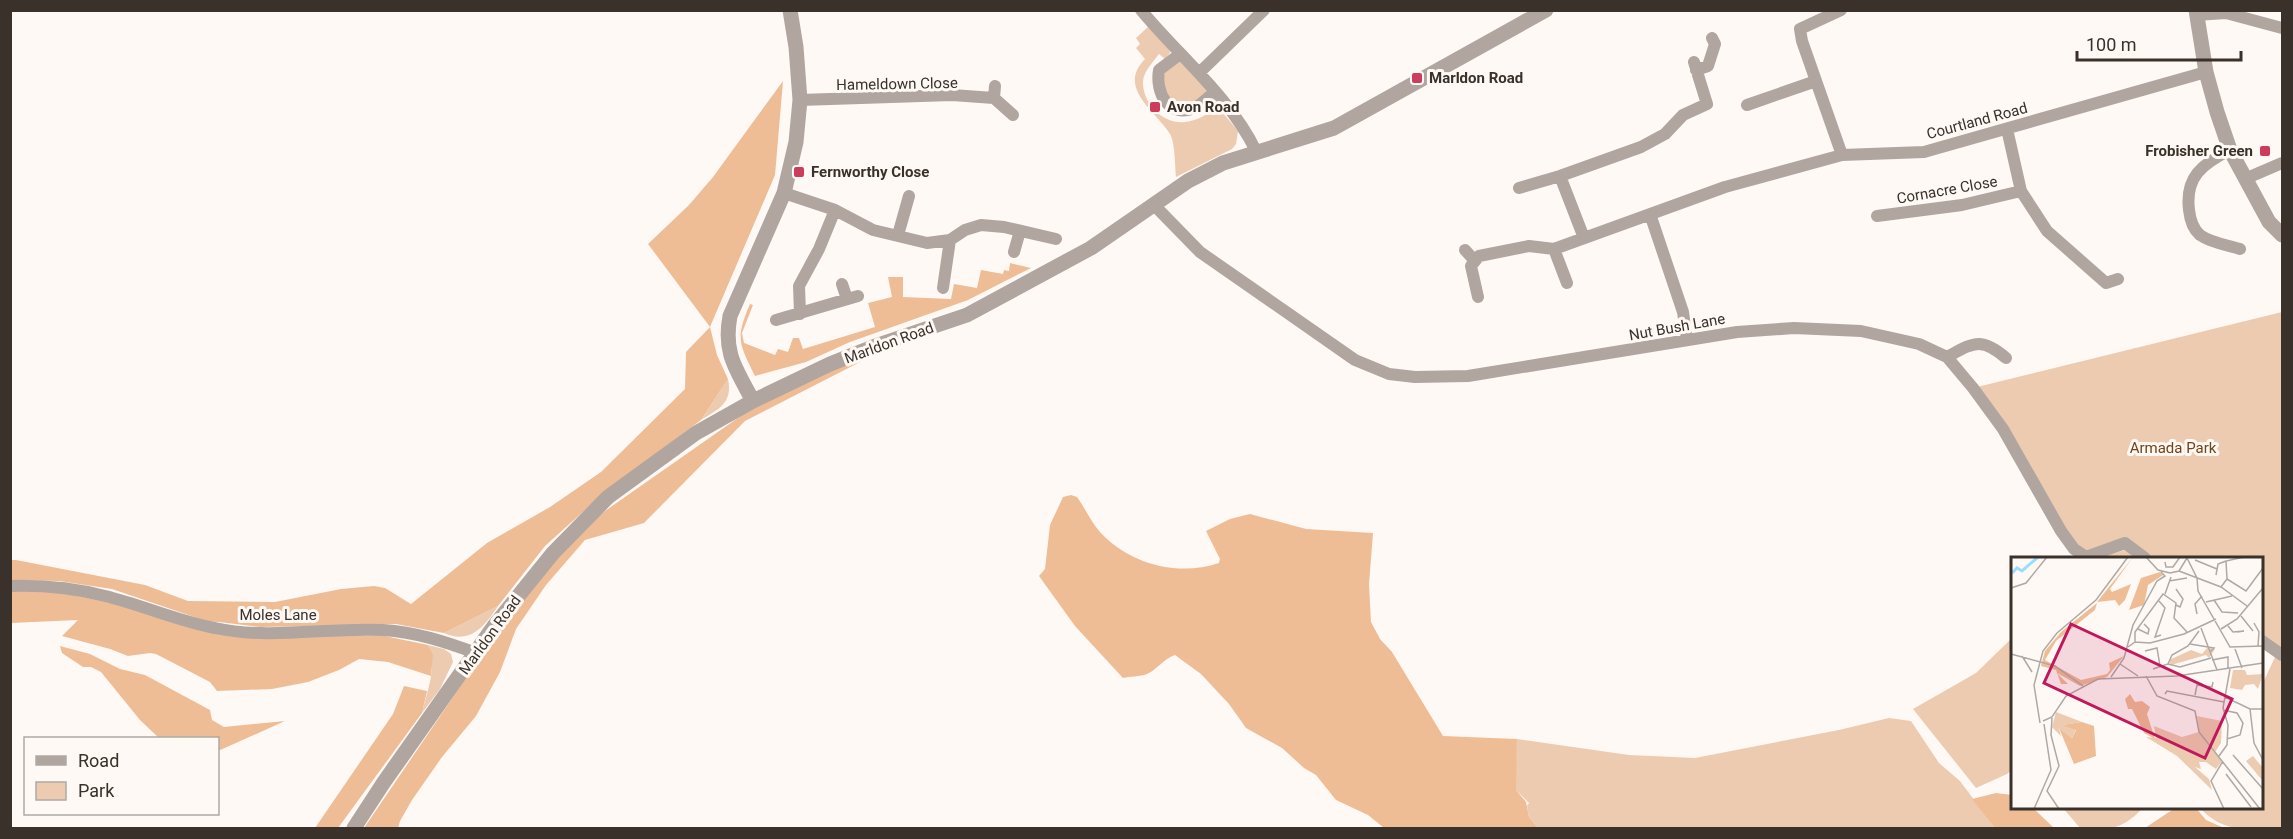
<svg xmlns="http://www.w3.org/2000/svg" width="2293" height="839" font-family="Roboto,sans-serif">
  <rect width="100%" height="100%" fill="#fef9f5"/>
  <!-- green -->
  <path fill="#edcbb0" d="M1149,26L1169,48L1170,53L1165,59L1159,54C1153,62 1144,71 1143,81C1142,103 1163,125 1185,122C1198,121 1208,113 1218,107L1238,131L1236,144L1232,149L1176,177C1175,166 1175,142 1170,134C1157,112 1116,88 1145,59L1136,48L1140,44L1136,38Z
    M1180,54L1214,93L1197,107L1169,105L1159,70Z
    M2282,312V655L2262,641V558H2145L2125,543L2086,557L2074,549L1973,388Z
    M728,379C733,403 719,409 701,420Z
    M2125,550L2137,558H2098Z
    M498,606C485,626 470,645 444,633Z
    M2012,638V770L2007,774L1976,788L1913,709L1976,673Z
    M428,645L444,649L451,654L453,662L440,689L422,713C427,691 438,666 428,645Z
    M2275,657L2282,661V828C2247,828 2226,835 2200,808H2262V685Z
    M1889,718L1911,721L1939,763L1960,781L1995,828H1538L1529,817L1527,806L1529,803L1516,790L1515,783L1517,739L1629,755L1695,758L1839,730Z
    M2063,808H2143C2120,831 2112,829 2080,828Z"/>
  <!-- forest -->
  <path fill="#eebd95" d="M783,81L775,175L710,327L717,355L728,379L701,420L606,491L545,546L498,606L444,633L396,624L261,627L219,622L206,621L112,589L59,581L11,580V560H16L145,585L188,601L275,602L341,589L374,586L385,588L411,604L487,543L550,507L601,472L685,389L686,352L710,327L648,244L689,205L713,177Z
    M1010,263L1031,268L968,300L850,342L806,362L755,376C739,343 735,339 750,304L753,305L742,333L744,343L775,355L778,349L788,352L793,338H799L803,349L875,327L868,303L892,297L888,277H903V297L951,299L954,284L977,288L981,270L1003,274L1004,270L1009,271Z
    M862,361L745,421L644,523L585,540L546,585L516,629L500,672L476,716L442,757L412,800L400,821L398,828H364L496,634L572,539L605,511L745,413L835,367Z
    M1071,495L1077,497C1085,508 1091,522 1100,532C1129,564 1178,577 1219,563L1220,559L1206,531L1230,519L1250,514L1306,529L1373,533L1369,584L1371,622L1380,639L1392,652L1443,736L1517,739L1516,790L1526,802L1529,817L1538,828H1384L1368,815L1336,800L1316,775L1304,768L1282,748L1246,728L1229,704L1201,674L1175,655C1163,659 1158,669 1147,674C1140,677 1130,676 1123,678L1075,626L1039,576L1045,569L1050,525L1063,497Z
    M11,590L54,591L130,607L161,618L309,635L385,636L428,645L433,655L431,676L388,662L359,659L339,670L308,682L272,689L217,691L210,682L156,654L150,653L128,656L110,649L62,636L78,620L11,623Z
    M60,646L90,654L120,669L145,675L210,710L212,720L224,727L285,721L218,751V738H159L140,720L101,672L91,667H83L62,653Z
    M404,686L427,691L422,713L338,828H315L393,714Z
    M1996,793L2012,795V808H2033L2054,828H1995L1972,799Z
    M2175,808H2196L2206,820L2224,828H2145Z"/>
  <g fill="none" stroke-linecap="round" stroke-linejoin="round">
    <!-- minor -->
    <path stroke="#b1a5a0" stroke-width="12" d="M1141,10C1179,56 1230,97 1256,151
      M1841,10L1800,29L1802,41L1842,155
      M2196,15L2226,13L2282,28
      M1180,54L1159,70C1155,93 1169,120 1196,107C1202,104 1208,97 1214,93
      M1696,70L1708,66L1715,44L1712,38
      M1199,73L1264,10
      M994,98L1013,115
      M800,100L952,95L994,98L995,86
      M1747,105L1816,81
      M2007,129L2021,191L2047,231L2106,283L2118,279
      M2230,150C2202,164 2185,177 2189,210C2190,219 2193,229 2200,235C2211,243 2228,245 2240,249
      M1560,176L1584,238
      M2247,178L2282,163
      M1519,188L1560,176L1641,147L1665,134L1683,115L1707,104L1694,62
      M784,193L835,210L873,230L927,243L950,240L965,230L981,225L1004,227L1056,239
      M1154,205L1200,252L1355,360L1389,374L1415,377L1468,376L1737,332L1794,328L1861,331L1919,344L1947,357L1973,388L2003,429L2061,531L2074,549L2086,557L2125,543L2145,558
      M1650,214L1683,312L1687,340
      M1877,216L1962,205L2021,191
      M898,235L909,196
      M1554,249L1567,283
      M1465,250L1475,261
      M1014,252L1020,231
      M842,284L847,299
      M943,288L950,240
      M1478,297L1471,266L1479,256L1529,246L1554,249L1725,187L1842,155L1924,152L2206,72
      M800,314L799,286L819,249L835,210
      M776,320L858,296
      M1947,357C1973,343 1981,336 2006,358
      M10,586C43,585 74,588 105,596C142,605 178,621 215,628C270,640 328,627 383,630C416,632 446,642 476,653
      M2262,641L2282,655"/>
    <!-- tertiary -->
    <path stroke="#b1a5a0" stroke-width="15" d="M2196,10L2206,72L2217,112L2230,150L2269,222L2282,235
      M753,401C736,369 723,353 730,316L784,193L796,142L800,100L796,47L790,10
      M354,828L384,782L494,626L553,553L608,497L696,433L753,401L830,364L878,345L967,315L1091,248L1188,181L1223,163L1334,128L1546,10"/>
  </g>
  <!-- markers -->
  <g fill="#cd3d5b" stroke="#fef9f5" stroke-width="2">
    <rect x="1411" y="72" width="12" height="12" rx="3"/>
    <rect x="1149" y="101" width="12" height="12" rx="3"/>
    <rect x="2259" y="145" width="12" height="12" rx="3"/>
    <rect x="793" y="166" width="12" height="12" rx="3"/>
  </g>
  <g text-anchor="middle" stroke-width="6" stroke-linejoin="round" paint-order="stroke">
    <!-- poi labels -->
    <g font-size="15" font-weight="bold" fill="#39312a" stroke="#fef9f5" text-anchor="start">
      <text x="1429" y="83">Marldon Road</text>
      <text x="1167" y="112">Avon Road</text>
      <text x="2253" y="156" text-anchor="end">Frobisher Green</text>
      <text x="811" y="177">Fernworthy Close</text>
    </g>
    <!-- street labels -->
    <g font-size="15" fill="#39312a" stroke="#fef9f5">
      <text transform="translate(897 84) rotate(-1)" y="5">Hameldown Close</text>
      <text transform="translate(1977 121) rotate(-15)" y="5">Courtland Road</text>
      <text transform="translate(1947 190) rotate(-10)" y="5">Cornacre Close</text>
      <text transform="translate(1677 327) rotate(-10)" y="5">Nut Bush Lane</text>
      <text transform="translate(889 343) rotate(-20)" y="5">Marldon Road</text>
      <text x="278" y="620">Moles Lane</text>
      <text transform="translate(490 635) rotate(-54)" y="5">Marldon Road</text>
    </g>
    <!-- park labels -->
    <g font-size="15" fill="#724316" stroke="#fef9f5">
      <text x="2173" y="453">Armada Park</text>
    </g>
  </g>
  <!-- overview -->
  <g transform="translate(2011 557)">
    <rect width="252" height="252" fill="#fef9f5"/>
    <path d="M196,91L204,92L198,101L195,98L160,108L158,103L180,93L191,97ZM222,113H234L236,118L252,117L247,132L243,127L234,128L231,133L219,131ZM45,155L71,165L51,168L65,172L61,181L48,171L50,179L41,170ZM186,159L211,164L210,186L204,195L211,204L205,212L195,205H188L190,212L184,210L198,222L201,233L166,199L135,180L145,181L143,169L171,180L188,175ZM242,199L252,211V224L235,204Z" fill="#edcbb0"/>
    <path d="M122,0L99,32L101,35L120,27L114,43L108,49L104,43L86,45ZM149,15L152,18L137,28L133,48L118,53L130,21ZM86,46L84,53L45,84L34,103L70,123L96,117L99,113L98,106L113,99L96,120L69,129L46,116L57,127H50L45,113L30,109L34,94L50,75ZM119,137L124,145L131,144L139,150L136,157L144,182L133,176L121,152H117L114,142ZM71,165L83,169L85,199L63,207L48,171L61,181L65,173L51,168Z" fill="#eebd95"/>
    <path fill="none" stroke="#9dddfc" stroke-width="3" d="M1,16L6,11L11,14L27,0"/>
    <path fill="none" stroke="#afa9a4" stroke-width="1.5" d="M135,0L147,13L159,16L168,14L176,1M176,1L186,21L187,34L219,90L252,89M184,3L206,12M154,5L155,10H162L169,0M168,14L210,30L236,49M205,18L207,7L215,4M216,22L235,34L252,11M158,24L176,21M210,30L216,22L215,4L233,0M0,31L15,26L36,0M154,37L160,20M203,43L211,55L227,56M148,44L154,51L144,80L150,78M195,45L221,39M165,48L169,50L172,42L165,32M186,57L184,47L191,39M230,59L242,74M243,66L248,75L247,89M217,69L222,75L233,74L226,75M190,71L206,113M127,72L137,77L138,72L133,67M210,72L226,62L252,31M124,85V75L152,37L165,46L163,61L176,75M179,87L203,91L199,95M117,90L124,85L139,86L173,77L205,62M224,92L231,111M134,94L146,91L149,109M0,97L44,109L72,129M11,99L21,115M201,103L217,100V112M109,107L127,119M157,107L169,110L200,101M142,112L157,107L161,98L177,89L188,74M135,119L146,139L184,154L188,175L249,252M100,120L113,101L122,68L146,24L154,19L150,15M154,137L156,134L213,145M184,138L186,128L201,130L202,125M214,140L239,152H252M239,152L243,186L252,203M212,153L226,156L232,166L229,178L216,182M41,161L40,178L48,209L36,234L48,252M32,164L41,160L55,139L87,122L166,119L252,106M29,166L23,128L32,94L46,76L85,43L117,0M222,198L252,232M208,199L216,188L217,168L212,151L219,112M212,204L200,224L213,252M215,217L240,250M23,252L40,213L33,167"/>
    <path fill="#c2185b" fill-opacity="0.15" stroke="#c2185b" stroke-width="3" d="M60,67L221,142L194,201L33,126Z"/>
    <rect width="252" height="252" fill="none" stroke="#39312a" stroke-width="3"/>
  </g>
  <!-- border -->
  <rect width="2293" height="839" fill="none" stroke="#39312a" stroke-width="24"/>
  <!-- legend -->
  <rect x="24" y="737" width="195" height="78" fill="#fef9f5" stroke="#afa9a4" stroke-width="1.5"/>
  <rect x="36" y="756" width="30" height="9" fill="#b1a5a0" stroke="#afa9a4" stroke-width="1.5"/>
  <text x="78" y="767" font-size="18" fill="#39312a">Road</text>
  <rect x="36" y="782" width="30" height="18" fill="#edcbb0" stroke="#afa9a4" stroke-width="1.5"/>
  <text x="78" y="797" font-size="18" fill="#39312a">Park</text>
  <!-- scale -->
  <path d="M2077 51v9h164v-9" fill="none" stroke="#39312a" stroke-width="3"/>
  <text x="2086" y="51" font-size="18" fill="#39312a" stroke="#fef9f5" stroke-width="4.5" paint-order="stroke">100 m</text>
</svg>
